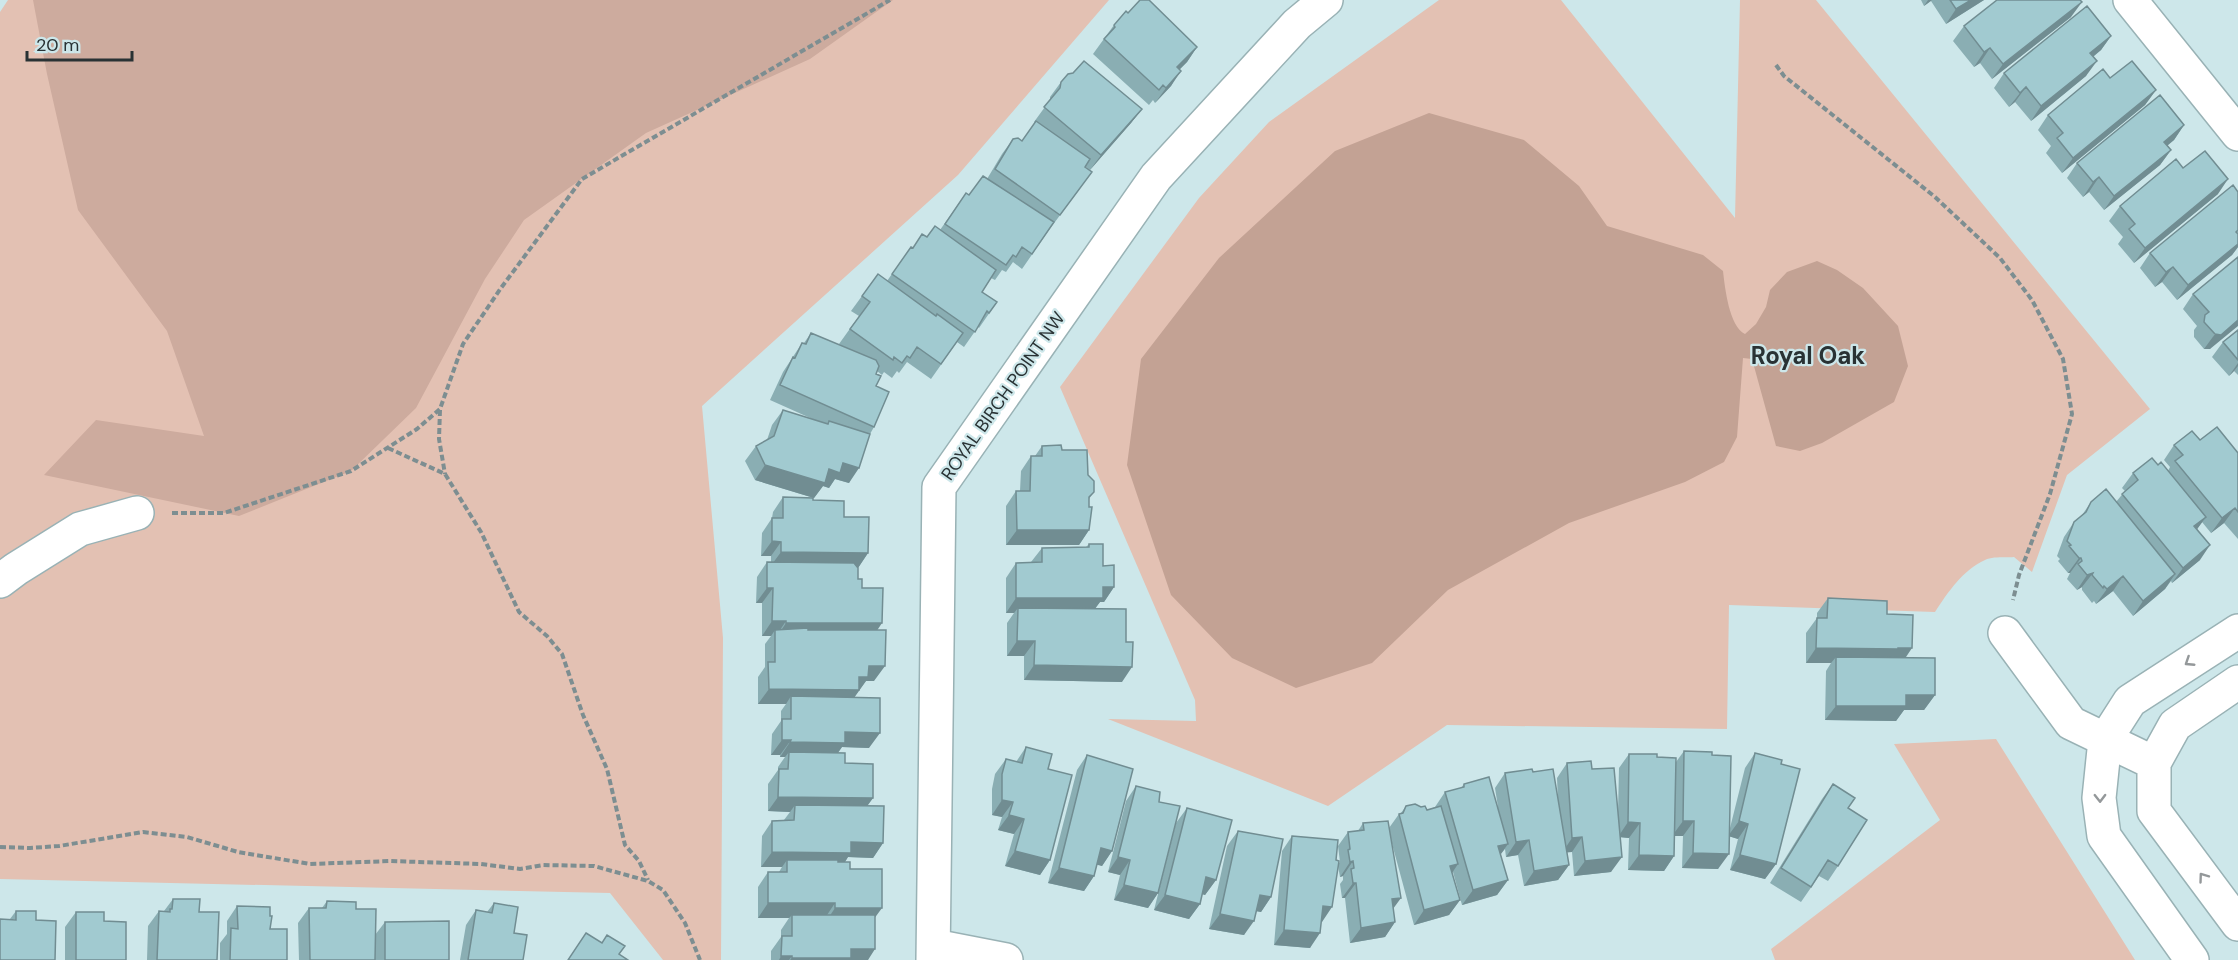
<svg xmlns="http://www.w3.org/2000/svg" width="2238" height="960" font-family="'DM Sans',sans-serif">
  <rect width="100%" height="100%" fill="#cde7ea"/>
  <!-- green -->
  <path fill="#e3c1b3" d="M8,0H1109L958,175L702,406L723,638L721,960H663L610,893L0,879V12Z
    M1439,0H1561L1735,218L1740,0H1816L2150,409L2067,475L2032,572L2014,557C2006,558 1993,556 1985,560C1963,570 1948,592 1935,612L1729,605L1727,729L1447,725L1328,806L1108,719L1196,721L1195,700L1060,387L1199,198L1269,122Z
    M1996,739L2135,960H1775L1771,949L1940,820L1894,744Z"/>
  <!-- forest -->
  <path fill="#cdab9e" d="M33,0H893L810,59L646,133L524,220L485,279L416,408L351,471L239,516L44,475L96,420L204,436L167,331L78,210L47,74Z"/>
  <!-- water -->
  <path fill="#c3a294" d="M1429,113L1524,140L1579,186L1607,226L1703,255L1723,271C1725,288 1729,326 1745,334L1756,324L1766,307L1770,290L1787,272L1817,261L1837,270L1863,288L1898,326L1908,366L1894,402L1822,443L1800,451L1776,446L1752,359L1743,358L1737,437L1724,462L1685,482L1569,523L1448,590L1372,663L1296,688L1232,658L1171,595L1127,465L1141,359L1219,258L1335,151Z"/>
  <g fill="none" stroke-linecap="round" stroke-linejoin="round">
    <defs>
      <path id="street" d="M2130,0L2238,134
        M0,581L16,569L80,529L137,513
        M2005,633L2071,723L2154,763
        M2238,682L2175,725L2154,763V811L2238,924
        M934,946L1006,960
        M933,960L939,487L1156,177L1297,24L1326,0
        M2192,960L2104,836L2099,798L2105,740L2130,701L2238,631"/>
    </defs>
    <!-- street casing -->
    <use href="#street" stroke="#99b2b5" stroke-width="36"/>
    <!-- path -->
    <path stroke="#7d8e91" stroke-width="4" stroke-dasharray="6 3" stroke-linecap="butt" d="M1776,65L1784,76L1935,197L2000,258L2032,300L2063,359L2072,414L2050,494L2019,575L2013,600
      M440,410L439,439L445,474
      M388,448L445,474L481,532L519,612L547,636L562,654L583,715L607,769L625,845L639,861L648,880
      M172,513H224L351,471L417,429L440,409L463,344L501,288L582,179L890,0
      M0,847L30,848L59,846L143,832L187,837L238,852L310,864L390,861L481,864L520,869L543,865L594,866L648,881L663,890L685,923L700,960"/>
    <!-- street -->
    <use href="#street" stroke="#fff" stroke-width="33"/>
  </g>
  <!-- wall -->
  <path fill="#8aaeb3" d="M1921,0H1984L1946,24L1931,1L1924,6Z
    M1128,13L1197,47L1187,62L1180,69L1171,86L1155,103L1153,100L1149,105L1093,54L1114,25Z
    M2071,17L1992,79L1980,63L1974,67L1953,41L1964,26Z
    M2111,36L2101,50L2093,57L2086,76L2031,121L2015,102L2009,107L1994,88L2004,73Z
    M2110,78L2156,90L2145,105L2062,173L2046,153L2051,146L2038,130L2048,115Z
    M1061,82L1142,109L1131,123L1090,170L1085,166L1081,187L1049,230L1022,269L1013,262L1006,272L1002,270L995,280L991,278L982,292L997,302L979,328L978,327L964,347L957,342L931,379L907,362L899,373L897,371L892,378L884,372L882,375L877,371L876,374L874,427L870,434L849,483L835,479L829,488L823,486L814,498L755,480L745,461L756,446L767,440L772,425L783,410L817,421L770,400L783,372L802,343H804L811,333L842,346L839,344L859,316L851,311L878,274L887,281L911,247L913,248L927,237L940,230L966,193L969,195L987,179L1002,154L1013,139L1022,141L1035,123L1034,122L1050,100V97Z
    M2184,125L2174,140L2167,146L2171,150L2160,165L2104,210L2089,192L2083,197L2067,178L2077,163Z
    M2183,168L2218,194L2134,263L2118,244L2123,237L2109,221L2120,206Z
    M2238,192V247L2232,255L2177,300L2162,282L2155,287L2140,268L2150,253Z
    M2238,257L2210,349H2204L2194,337V330L2197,326L2183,309L2193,294Z
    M2238,330V375L2234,371L2229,376L2212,357L2223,342Z
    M2200,440L2238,453V539L2224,523L2211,533L2202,522L2197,529L2200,560L2172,583L2171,581L2165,589L2133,616L2113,591L2096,604L2094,601L2092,603L2082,590V587L2077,590L2067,579L2070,573H2068L2058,561L2060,559L2057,556L2064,537L2074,522L2080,518L2091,502H2116L2125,491L2122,488L2133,473L2158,465L2168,471L2170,467L2164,460L2174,445Z
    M1042,446L1062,450L1088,475L1094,492L1089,499V530L1079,545H1006V506L1016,491H1020L1021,471L1031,456H1035Z
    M783,497L813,500L844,517L868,553L858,568V579L862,588L877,630L874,681H866L854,697L869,748L842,747L838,753L845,763L873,798L867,806L883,843L873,858L848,857L845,862L850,869L875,917L868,960H771V951L781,937V930L789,918H758V887L768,872H779L782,867H761L762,836L772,821L784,820L790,812L768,811V784L778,770V767L785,757H780V755H771L772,734L781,721V711L786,704H758V677L765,667V644L771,636H762V603H756L757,577L767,562H771V556H761L762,533L772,518L773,512Z
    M1089,544L1103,566L1114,587L1104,602H1100L1095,608L1122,682L1024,680V656H1007V623L1014,613H1006V578L1016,563L1031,562L1042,548L1086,547Z
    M1828,598L1887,614L1906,657L1935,695L1924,710H1904L1896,721L1825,720L1826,671L1831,663H1806V633L1817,618V613Z
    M1026,747L1048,769L1050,860L1040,875L1005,866L1014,834L998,830L1002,817L992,815V789L995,774L1006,759L1016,762Z
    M1684,751L1712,755L1729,832L1745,768L1755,753L1776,864L1765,879L1730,870L1738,839L1729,836L1718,869L1682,868L1683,836H1675L1674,856L1664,871L1628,870L1629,838L1620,837L1611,872L1574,876L1572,852H1567L1569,865L1558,880L1524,886L1518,855L1506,857L1505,849L1500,855L1508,880L1497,895L1462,905L1453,872L1452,873L1460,900L1449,915L1414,925L1391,840L1393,908L1395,922L1385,937L1350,943L1345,898H1342L1340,884L1343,880V876L1340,877L1338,866L1322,922H1321L1310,948L1274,945L1282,851L1292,836L1336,860L1338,864L1340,862L1338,846L1348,832L1358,831L1363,823L1389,828L1399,814L1401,813L1406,806L1421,807L1427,810L1435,807L1445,792L1461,788L1464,784L1498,807L1495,788L1505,773L1533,772L1558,801L1557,778L1567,763L1592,769L1618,813L1619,768L1629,754L1657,757L1676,762Z
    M1087,755L1112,851L1102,866L1097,864L1094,876L1084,891L1048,883L1077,770Z
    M1833,784L1838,866L1828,881L1819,876L1801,902L1770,883L1822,799Z
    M1136,786L1159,802L1158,893L1148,908L1114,900L1120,875L1108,872L1126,801Z
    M1187,808L1216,880L1205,895L1202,894L1200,904L1189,919L1154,910L1176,823Z
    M1238,831L1271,897L1261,912L1256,911L1244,935L1209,929L1227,846Z
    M173,899L199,912L217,960H147L148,926L159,911H164Z
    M327,901L356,909L375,935L385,922L449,960H299L298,923L309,908H322Z
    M494,903L514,933L523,960H460L466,925L476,910L487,912Z
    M237,906L270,929L287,960H220V943L227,934V921Z
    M16,911L36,920L10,919Z
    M76,912L104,921L126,960H65V927Z"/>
  <!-- shaded-wall -->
  <path fill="#718d92" d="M1928,0H1932L1924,6Z
    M1971,0H1984L1946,24L1956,9Z
    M2082,2L2071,17L1992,79L2003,64Z
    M2111,36L2101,50L2079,68L2090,53Z
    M1197,47L1187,62L1167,82L1177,67Z
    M1990,48L1980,63L1974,67L1984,52Z
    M2097,61L2086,76L2031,121L2041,106Z
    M1181,71L1171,86L1155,103L1166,88Z
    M2026,87L2015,102L2009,107L2020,93Z
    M2156,90L2145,105L2062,173L2073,158Z
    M1142,109L1131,123L1090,170L1101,155Z
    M2184,125L2174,140L2153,157L2164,142Z
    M2171,150L2160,165L2104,210L2114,196Z
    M2099,177L2089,192L2083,197L2093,182Z
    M2228,179L2218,194L2134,263L2145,248Z
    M2238,244V247L2232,255L2177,300L2188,285Z
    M2173,267L2162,282L2155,287L2166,272Z
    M2238,320V326L2210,349H2204L2215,334Z
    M2238,363V366L2234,371L2229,376Z
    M843,463L859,468L849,483L835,479L829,488L823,486L814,498L755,480L765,465L829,469Z
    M2235,508L2224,523L2211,533L2222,518Z
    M2206,517L2195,532L2194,526Z
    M1017,530H1089L1079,545H1006Z
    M772,541L781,542L771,556H761Z
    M2210,545L2200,560L2172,583L2183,568Z
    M781,552L868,553L858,568L770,567Z
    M2079,558H2081L2070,573H2068Z
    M2093,573L2082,587L2077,590L2087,575Z
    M2175,574L2165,589L2133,616L2143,601Z
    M2123,576L2113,591L2096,604L2107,589Z
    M1103,587H1114L1104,602H1100L1092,613L1018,608L1014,613H1006L1016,598Z
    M767,588H773L762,603H756Z
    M772,621H786L776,636L775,630L771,636H762Z
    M786,623H882L872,638H776Z
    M1017,641H1035L1024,656H1007Z
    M1816,648H1912L1902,663L1836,657L1831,663H1806Z
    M1034,665L1132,667L1122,682L1024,680Z
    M869,666H885L874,681H866L849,705L791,696L786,704H758L769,689L859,677Z
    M1906,695H1935L1924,710H1904L1896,721L1825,720L1836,706Z
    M845,732L880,733L869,748L842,747L834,758L789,752L785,757H780L790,742Z
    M782,740H791L780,755H771Z
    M778,797L873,798L862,813L795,805L790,812L768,811Z
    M1002,800L1013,802L1002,817L992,815Z
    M1009,815L1024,819L1014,834L998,830Z
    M1683,821H1694L1683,836H1672Z
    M1739,821L1748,824L1738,839L1728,836Z
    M1628,822L1640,823L1629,838L1618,837Z
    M1582,837L1572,852L1562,853L1572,838Z
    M1529,840L1518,855L1506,857L1516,842Z
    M851,842L883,843L873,858L848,857L841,868L787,860L782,867H761L772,852Z
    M1508,844L1498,858V846Z
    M1101,848L1112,851L1102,866L1090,863Z
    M1015,851L1050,860L1040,875L1005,866Z
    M1693,853L1729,854L1718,869L1682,868Z
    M1639,855L1674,856L1664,871L1628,870Z
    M1740,855L1776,864L1765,879L1730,870Z
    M1118,857L1130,860L1120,875L1108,872Z
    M1622,857L1611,872L1574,876L1585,861Z
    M1353,861L1343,876L1340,877L1350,862Z
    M1458,864L1448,879L1450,866Z
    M1569,865L1558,880L1524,886L1534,871Z
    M1059,868L1094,876L1084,891L1048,883Z
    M1206,877L1216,880L1205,895L1196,892Z
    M1508,880L1497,895L1462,905L1473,890Z
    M1353,883H1356L1345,898H1342Z
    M1124,885L1158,893L1148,908L1114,900Z
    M1165,895L1200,904L1189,919L1154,910Z
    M1260,895L1271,897L1261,912L1250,910Z
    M1401,898L1390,913L1392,899Z
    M1460,900L1449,915L1414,925L1424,910Z
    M768,903H835L825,918L792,915L789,918H758Z
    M1323,906L1332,907L1322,922L1312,921Z
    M835,908H882L871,923H825Z
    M1220,914L1254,921L1244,935L1209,929Z
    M1395,922L1385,937L1350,943L1361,928Z
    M1284,930L1320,933L1310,948L1274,945Z
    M851,949H875L868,960H790L792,958Z
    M781,956H792L789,960H779Z"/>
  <!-- building -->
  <path fill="#a1cad0" stroke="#718d92" stroke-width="1.5" d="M1140,0H1149L1197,47L1177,67L1181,71L1166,88L1163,85L1159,90L1104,39L1115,27L1114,25L1126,11L1128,13Z
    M1950,0H1971L1956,9Z
    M1997,0H2080L2082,2L2003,64L1990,48L1984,52L1964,26Z
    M2087,6L2111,36L2090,53L2097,61L2041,106L2026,87L2020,93L2004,73Z
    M1084,61L1142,109L1101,155L1044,107L1060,88L1061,82L1068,74L1073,73Z
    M2132,61L2156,90L2073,158L2057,138L2063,133L2048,115L2103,69L2110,78Z
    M2160,95L2184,125L2164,142L2171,150L2114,196L2099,177L2093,182L2077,163Z
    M1036,121L1090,159L1085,167L1092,172L1060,215L995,169L1013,139L1018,138L1022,141Z
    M2205,151L2228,179L2145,248L2129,229L2135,224L2120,206L2176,159L2183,168Z
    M983,176L1054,222L1032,254L1022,247L1016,257L1013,255L1006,265L945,224L966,193L969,195Z
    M2233,185L2238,192V230L2236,232L2238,234V244L2188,285L2173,267L2166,272L2150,253Z
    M935,226L996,270L982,292L997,302L989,313L987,311L975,332L892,274L911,247L913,248L922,234L927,237Z
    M2238,257V320L2221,335L2215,334L2204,322L2205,315L2209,312L2193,294Z
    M878,274L936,316L937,314L963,333L941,364L917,347L910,358L907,356L902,363L894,357L893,360L850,329L870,302L862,296Z
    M2238,330V360L2223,342Z
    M811,333L876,360L879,366L876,374L881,376L876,386L889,392L874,427L780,385L793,357L795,358L802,343L806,344Z
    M783,410L828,424L829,421L870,434L859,468L843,463L840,473L829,469L825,483L765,465L756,446L774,436Z
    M2217,427L2238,453V512L2235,508L2222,518L2175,461L2183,455L2174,445L2192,431L2200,440Z
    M1061,445L1062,450H1087L1088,475L1094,481V492L1089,497V507H1092L1089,530H1017L1016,491H1030L1031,456H1042V446Z
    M2152,458L2158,465L2161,462L2206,517L2194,526L2210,545L2183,568L2122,494L2138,480L2133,473Z
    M2106,489L2175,574L2143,601L2123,576L2107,589L2104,586L2103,588L2092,575L2093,573L2087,575L2078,564L2082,561L2081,558H2079L2069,546L2071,545L2067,541L2074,522L2086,512L2091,502Z
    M783,497L813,498V500L844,501V517H869L868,553L781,552V542L772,541V518H783Z
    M1089,544H1103V566L1114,565V587H1103V598H1016V563L1042,562V548L1089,547Z
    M767,562L854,563L858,568V579H862V588H883L882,623H786V621H772L773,588H767Z
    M1828,598L1887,601V614L1913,615L1912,648H1898V649L1816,648L1817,618H1827Z
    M1018,608L1126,609V642H1133L1132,667L1034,665L1035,641H1017Z
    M808,628V630H886L885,666H869L868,677H859V690L769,689L768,662H775V630Z
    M1836,657L1935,658V695H1906V706H1836Z
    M791,696L880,698V733L845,732V743L790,742L791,740H782V719H791Z
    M1026,747L1052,754L1048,769L1072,775L1050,860L1015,851L1024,819L1009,815L1013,802L1002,800V774L1006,759L1022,763Z
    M1684,751L1712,752V755L1731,756L1729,854L1693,853L1694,821H1683Z
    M789,752L845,753V763L873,764V798L778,797L779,769H788Z
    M1755,753L1782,760L1781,764L1800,769L1776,864L1740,855L1748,824L1739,821Z
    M1629,754H1657V757L1676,758L1674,856L1639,855L1640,823L1628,822Z
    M1087,755L1133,769L1112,851L1101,848L1094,876L1059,868Z
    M1591,761L1592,769L1614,768L1622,857L1585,861L1582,837L1572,838L1567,763Z
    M1532,769L1533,772L1553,769L1569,865L1534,871L1529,840L1516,842L1505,773Z
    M1489,777L1508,844L1498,846L1508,880L1473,890L1445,792L1464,787V784Z
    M1833,784L1855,798L1848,808L1867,820L1838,866L1828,860L1811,887L1781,868Z
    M1136,786L1160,792L1159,802L1180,806L1158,893L1124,885L1130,860L1118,857Z
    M1415,804L1421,807L1425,806L1427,810L1441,806L1458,864L1450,866L1460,900L1424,910L1399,814L1403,813L1406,806Z
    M795,805L884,806L883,843L851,842V853L772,852V821L794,820Z
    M1187,808L1232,820L1216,880L1206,877L1200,904L1165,895Z
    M1388,821L1401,898L1392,899L1395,922L1361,928L1356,883H1353L1351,869L1354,868L1353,861L1350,862L1348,850L1350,849L1348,832L1364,830L1363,823Z
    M1238,831L1283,839L1271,897L1260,895L1254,921L1220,914Z
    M1292,836L1338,840L1336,860L1339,861L1332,907L1323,906L1320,933L1284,930Z
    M787,860H838V862H850V869H882V908H835V903H768V872H787Z
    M173,899H200L199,912H219L217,960H157L159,911L170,912V909H172Z
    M327,901L356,902V909H376L375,960H310L309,908H326Z
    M494,903L518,907L514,933L527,935L523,960H468L476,910L492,913Z
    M237,906L270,907V916H272L270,929H287V960H230L231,928L238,929Z
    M16,911H36V920L56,921L55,960H0V919L16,920Z
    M76,912H104V921L126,922V960H76Z
    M792,915H875V949H851V958H792V956H781L782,936H792Z
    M449,921V960H385V922Z
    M586,933L602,943L607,935L625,946L619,954L628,960H568Z"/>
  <!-- one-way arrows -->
  <defs><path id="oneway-chevron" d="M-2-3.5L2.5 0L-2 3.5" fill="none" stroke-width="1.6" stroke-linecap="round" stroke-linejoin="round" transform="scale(1.5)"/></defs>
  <g stroke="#94989a">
    <use href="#oneway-chevron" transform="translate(2189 662) rotate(147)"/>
    <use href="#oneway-chevron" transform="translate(2100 798) rotate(89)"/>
    <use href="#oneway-chevron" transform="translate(2203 877) rotate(-126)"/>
  </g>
  <g text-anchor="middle" stroke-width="4.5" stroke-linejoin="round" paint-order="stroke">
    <!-- street labels -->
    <g font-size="18" fill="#293234" stroke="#cde7ea">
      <text transform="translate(1003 396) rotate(-55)" y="6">ROYAL BIRCH POINT NW</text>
    </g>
    <!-- district labels -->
    <g font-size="24" font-weight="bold" fill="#293234" stroke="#cde7ea">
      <text x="1808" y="364">Royal Oak</text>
    </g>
  </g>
  <!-- scale -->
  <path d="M27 51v9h105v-9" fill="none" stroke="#293234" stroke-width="3"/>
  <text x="36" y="51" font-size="18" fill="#293234" stroke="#cde7ea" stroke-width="4.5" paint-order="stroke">20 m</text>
</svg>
